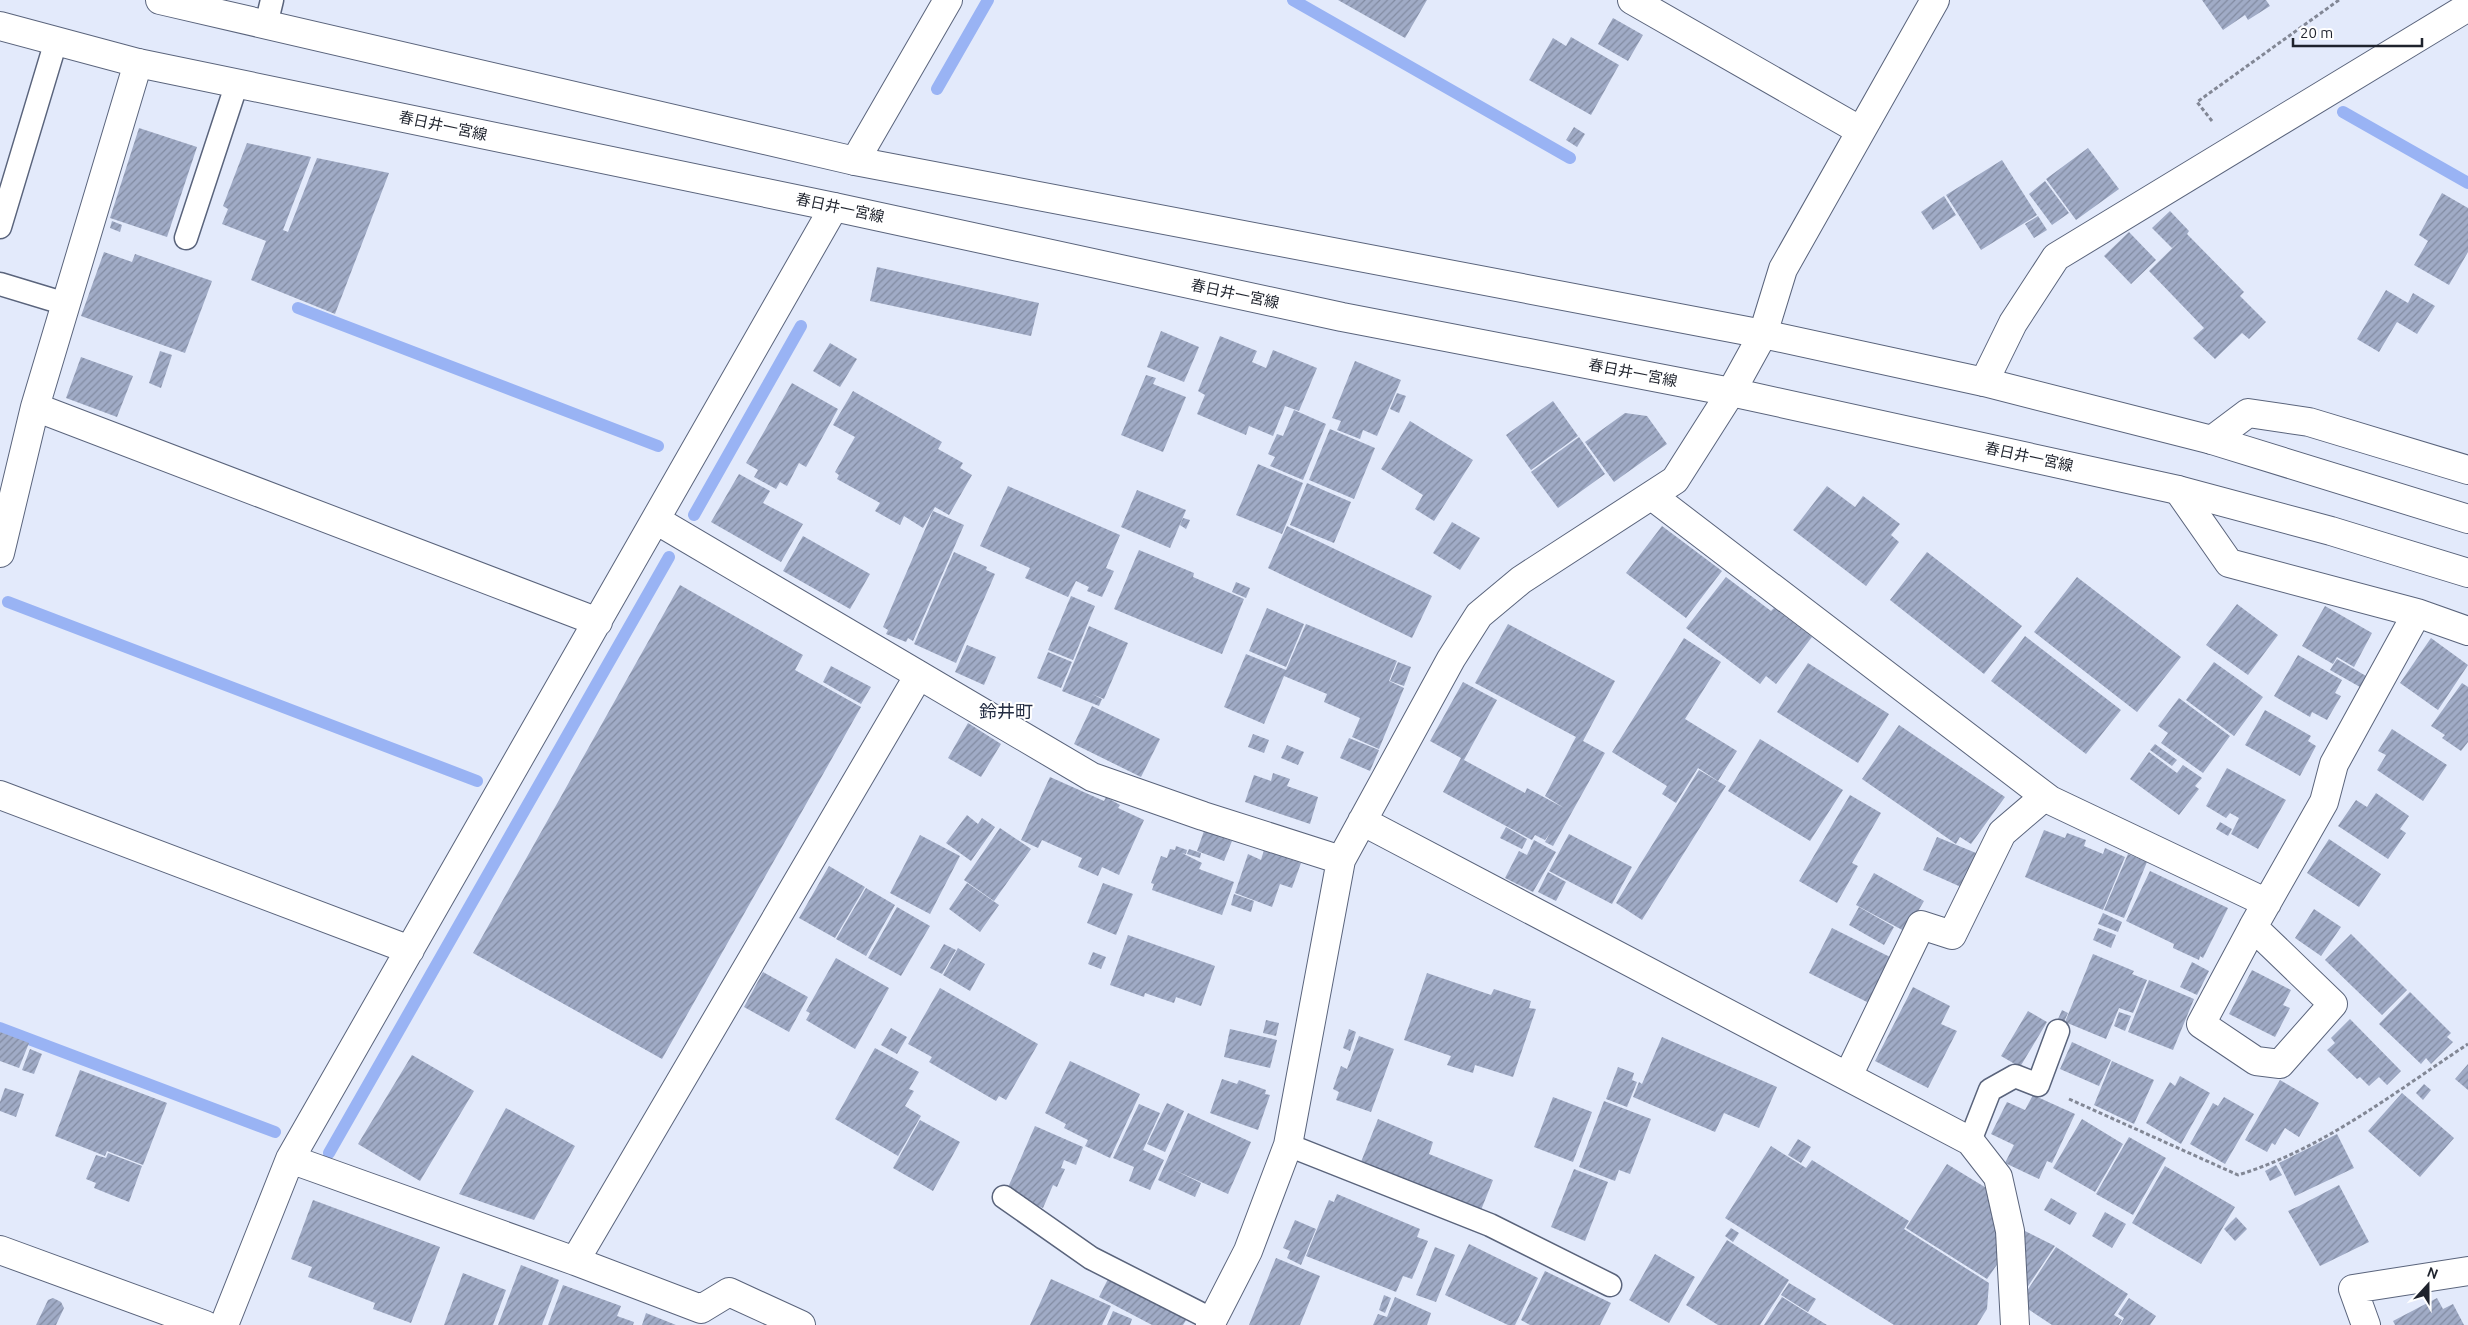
<svg xmlns="http://www.w3.org/2000/svg" width="2468" height="1325" font-family="Ubuntu,'Noto Sans JP',sans-serif">
  <defs>
    <pattern id="building-hatch" width="6" height="6" patternUnits="userSpaceOnUse" patternTransform="scale(1.25)"><rect width="6" height="6" fill="#a0abc6"/><path d="M-1 1l2-2M0 6l6-6M5 7l2-2" fill="none" stroke="#828ba1"/></pattern>
  </defs>
  <rect width="100%" height="100%" fill="#e3eafb"/>
  <g fill="none" stroke-linecap="round" stroke-linejoin="round">
    <!-- stream -->
    <path stroke="#99b3f4" stroke-width="12" d="M1293,0L1570,158
      M937,89L988,0
      M2343,112L2468,183
      M298,308L658,446
      M694,515L801,326
      M8,602L477,781
      M0,1028L275,1132
      M329,1153L669,557"/>
  </g>
  <!-- building -->
  <path fill="url(#building-hatch)" d="M1338,0H1427L1405,38Z
    M2202,0H2266L2270,6L2248,20L2245,15L2223,30Z
    M1613,18L1643,35L1628,61L1598,44Z
    M1571,37L1619,65L1591,115L1529,80L1553,38L1566,46Z
    M1574,127L1585,134L1577,147L1566,140Z
    M139,128L197,147L167,237L110,218Z
    M247,143L311,157L283,230L288,232L317,158L389,173L335,314L251,280L266,241L222,224L228,209L223,206Z
    M2088,148L2119,189L2076,220L2046,179Z
    M2002,160L2037,215L1981,250L1946,195Z
    M2045,181L2069,213L2052,225L2029,194Z
    M2442,193L2468,208V252L2449,285L2414,265L2428,241L2419,235Z
    M1944,196L1956,215L1933,230L1921,212Z
    M2170,211L2189,231L2187,234L2244,292L2240,296L2266,322L2249,339L2242,333L2215,359L2193,338L2204,328L2149,271L2184,237L2172,248L2152,228Z
    M2038,216L2047,230L2034,238L2025,224Z
    M112,221L122,225L120,232L110,228Z
    M2129,232L2156,260L2131,284L2104,256Z
    M104,252L132,262L135,254L212,281L185,353L81,316Z
    M877,267L1039,303L1031,336L870,301Z
    M2386,290L2408,303L2413,293L2435,306L2417,334L2397,322L2379,352L2357,339Z
    M1161,331L1199,347L1184,382L1147,367Z
    M1220,336L1257,351L1252,362L1266,368L1273,350L1317,368L1299,411L1285,406L1273,436L1249,426L1246,435L1197,414L1205,395L1198,391Z
    M830,343L857,359L840,387L813,371Z
    M160,351L172,355L161,388L149,383Z
    M81,357L133,376L117,417L66,398Z
    M1355,361L1401,380L1377,436L1363,430L1360,439L1337,430L1341,421L1332,418Z
    M1146,375L1156,378L1153,384L1186,397L1163,452L1121,435Z
    M792,383L838,409L806,467L799,463L787,486L780,482L776,489L754,477L758,470L746,463Z
    M853,391L942,442L938,449L963,463L960,468L972,475L949,515L935,507L923,528L904,516L900,525L875,511L880,503L837,479L839,475L835,472L855,437L833,425Z
    M1397,393L1406,396L1399,413L1390,409Z
    M1553,401L1578,436L1531,470L1506,435Z
    M1294,410L1326,424L1303,480L1270,466L1275,457L1268,454L1277,434L1283,436Z
    M1625,413L1647,416L1667,444L1614,482L1585,442Z
    M1410,421L1473,460L1434,521L1415,509L1423,495L1381,469Z
    M1330,429L1375,448L1354,499L1309,480Z
    M1579,437L1605,474L1558,508L1531,472Z
    M1258,464L1303,483L1282,534L1236,515Z
    M739,474L770,491L763,503L803,524L781,562L711,522Z
    M1307,483L1351,502L1334,543L1290,525Z
    M1008,486L1120,535L1106,568L1114,571L1102,597L1087,591L1089,587L1076,581L1068,597L1025,578L1030,568L980,546Z
    M1827,486L1855,507L1863,496L1900,524L1891,535L1899,542L1866,586L1793,530Z
    M1137,490L1186,510L1170,548L1121,527Z
    M933,511L964,525L913,641L908,638L906,642L886,634L888,630L883,627Z
    M1183,518L1190,520L1186,529L1180,525Z
    M1452,522L1480,538L1460,570L1433,553Z
    M1287,526L1432,596L1412,638L1268,568Z
    M1662,526L1722,571L1686,618L1626,573Z
    M803,536L870,574L850,609L783,571Z
    M1139,550L1194,573L1193,577L1244,599L1222,654L1114,609Z
    M954,552L987,567L986,570L995,574L956,663L914,644Z
    M1927,552L2022,626L1984,674L1890,600Z
    M1726,577L1771,611L1774,608L1812,637L1776,684L1766,676L1760,684L1686,628Z
    M2077,577L2181,657L2137,712L2034,632Z
    M1236,582L1250,588L1246,598L1232,592Z
    M680,585L803,655L795,670L861,707L662,1059L473,953Z
    M1071,596L1095,606L1073,660L1048,650Z
    M2237,604L2278,635L2248,675L2206,645Z
    M2325,606L2372,633L2354,667L2337,657L2333,664L2302,646Z
    M1267,608L1304,624L1286,667L1249,651Z
    M1306,624L1397,661L1389,681L1404,688L1379,749L1352,737L1360,718L1324,702L1327,694L1284,676L1264,724L1224,707L1246,654L1286,670Z
    M1508,624L1615,681L1583,741L1605,753L1553,846L1545,842L1550,833L1545,840L1535,835L1532,840L1443,792L1461,758L1430,741L1463,682L1497,700L1464,760L1525,793L1527,788L1564,808L1545,796L1576,737L1475,683Z
    M1089,626L1128,643L1104,699L1092,694L1102,699L1099,706L1062,691Z
    M2025,636L2121,710L2086,754L1991,681Z
    M1684,638L1721,662L1685,719L1737,751L1718,781L1698,768L1676,803L1662,794L1667,786L1612,752Z
    M2431,638L2468,665L2438,710L2400,683Z
    M967,645L996,657L984,685L955,672Z
    M1048,652L1072,662L1061,688L1037,678Z
    M2298,655L2342,680L2335,693L2341,696L2327,720L2312,712L2310,717L2274,696Z
    M2337,659L2366,676L2360,687L2330,670Z
    M1398,662L1411,667L1404,686L1390,681Z
    M2214,662L2263,697L2234,736L2186,700Z
    M1808,663L1889,714L1858,763L1777,712Z
    M831,666L871,687L861,704L823,682Z
    M2462,683L2468,687V742L2461,751L2442,738L2445,735L2431,726Z
    M2179,698L2230,736L2203,773L2161,743L2168,733L2158,726Z
    M1092,706L1160,739L1141,777L1074,744Z
    M2265,710L2311,736L2308,741L2316,746L2300,776L2245,745Z
    M968,723L1001,744L981,777L948,758Z
    M1899,725L2005,797L1971,844L1960,837L1956,844L1862,779Z
    M2392,729L2447,765L2423,801L2377,770L2386,755L2378,751Z
    M1253,734L1269,740L1264,753L1248,747Z
    M1349,738L1379,750L1370,771L1340,758Z
    M1760,739L1843,790L1810,841L1728,791Z
    M2155,744L2177,760L2172,766L2150,750Z
    M1287,745L1304,752L1298,765L1281,758Z
    M2149,752L2177,773L2183,765L2202,778L2195,786L2199,789L2179,815L2130,779Z
    M2227,768L2286,800L2258,849L2231,834L2239,818L2230,813L2226,818L2206,806Z
    M1699,770L1726,786L1642,920L1616,903Z
    M1273,773L1290,779L1287,786L1318,797L1310,824L1245,802L1254,775L1271,781Z
    M1050,777L1104,801L1106,797L1120,805L1118,808L1144,820L1119,875L1102,867L1098,876L1078,867L1082,858L1042,840L1038,848L1021,840Z
    M2376,793L2409,816L2400,829L2406,833L2388,859L2338,826L2356,800L2367,807Z
    M1850,795L1881,813L1852,863L1858,866L1837,903L1799,881Z
    M967,815L978,824L982,818L995,827L971,861L946,843Z
    M2220,822L2232,829L2228,836L2216,829Z
    M1506,827L1527,839L1522,849L1500,838Z
    M1000,828L1031,849L994,901L964,880Z
    M2044,830L2065,838L2067,833L2086,840L2084,846L2103,854L2105,848L2125,857L2103,910L2025,877Z
    M1204,831L1232,841L1224,861L1197,851Z
    M1569,834L1632,867L1612,904L1549,871Z
    M920,835L960,856L930,914L890,893Z
    M1937,837L1976,853L1961,887L1923,870Z
    M2329,839L2381,874L2359,907L2307,873Z
    M1534,840L1556,852L1533,892L1505,878L1519,851L1527,855Z
    M1176,846L1187,850L1186,854L1182,853L1202,863L1199,869L1234,882L1222,915L1152,890L1154,884L1151,883L1161,856L1167,858L1170,849L1175,850Z
    M1189,849L1201,853L1200,858L1187,854Z
    M1264,850L1301,863L1292,888L1280,884L1272,907L1235,893L1248,854L1261,860Z
    M2128,854L2147,862L2124,918L2104,910Z
    M829,866L865,887L835,938L799,918Z
    M2150,871L2228,908L2203,958L2200,956L2199,960L2173,948L2174,944L2126,921Z
    M1548,872L1566,882L1556,901L1538,892Z
    M1874,873L1924,901L1906,932L1856,905Z
    M967,883L999,905L980,932L949,909Z
    M1103,883L1133,894L1116,935L1087,923Z
    M866,888L895,905L866,956L836,939Z
    M1234,894L1254,901L1251,912L1231,905Z
    M897,907L930,926L901,976L868,958Z
    M1859,907L1894,927L1884,945L1849,925Z
    M2314,909L2341,927L2321,956L2295,938Z
    M2103,913L2122,922L2118,932L2098,924Z
    M1832,928L1894,959L1871,1004L1809,973Z
    M2098,928L2116,935L2111,948L2093,940Z
    M2351,934L2407,990L2382,1015L2325,960Z
    M1128,935L1215,966L1201,1006L1176,997L1174,1003L1145,993L1144,997L1110,985Z
    M944,944L956,950L942,974L930,968Z
    M958,948L985,964L970,991L943,975Z
    M1093,952L1106,957L1101,969L1088,964Z
    M2093,954L2134,971L2132,974L2147,980L2133,1013L2119,1008L2106,1039L2065,1022Z
    M836,958L889,988L855,1049L806,1020L810,1013L806,1011Z
    M2192,962L2209,971L2197,995L2180,987Z
    M2252,970L2291,990L2283,1005L2290,1008L2275,1037L2229,1014Z
    M763,972L808,997L789,1032L744,1007Z
    M1427,973L1491,995L1494,989L1531,1001L1529,1008L1536,1009L1513,1077L1475,1065L1473,1073L1447,1065L1451,1056L1404,1040Z
    M2149,980L2194,999L2173,1050L2128,1032Z
    M1913,987L1950,1006L1941,1024L1957,1031L1928,1088L1875,1061Z
    M940,988L1038,1044L1006,1100L999,1096L996,1101L929,1062L932,1057L908,1044Z
    M2410,992L2451,1033L2447,1037L2453,1042L2431,1064L2426,1058L2421,1064L2379,1024Z
    M2062,1010L2068,1013L2064,1022L2058,1019Z
    M2028,1011L2047,1022L2020,1067L2001,1056Z
    M2119,1012L2131,1016L2125,1031L2114,1026Z
    M2350,1019L2401,1071L2387,1085L2379,1077L2369,1086L2360,1077L2357,1079L2327,1050L2335,1043L2331,1038Z
    M1266,1020L1279,1023L1276,1036L1263,1033Z
    M891,1028L907,1037L897,1054L881,1045Z
    M1230,1029L1277,1040L1270,1068L1224,1057Z
    M1349,1029L1356,1032L1350,1051L1343,1048Z
    M0,1032L29,1043L19,1068L0,1061Z
    M1359,1036L1394,1049L1371,1112L1336,1100L1339,1092L1333,1089L1341,1066L1347,1069Z
    M1662,1037L1777,1087L1759,1128L1724,1113L1715,1132L1633,1097L1639,1082L1642,1084Z
    M2072,1042L2111,1060L2099,1086L2060,1069Z
    M875,1048L919,1072L909,1089L914,1091L905,1106L921,1116L898,1156L835,1119Z
    M30,1049L42,1054L34,1074L22,1070Z
    M412,1055L474,1091L420,1181L358,1144Z
    M1070,1061L1140,1094L1110,1158L1085,1146L1088,1140L1064,1128L1066,1124L1045,1113Z
    M2112,1061L2154,1080L2134,1124L2094,1105Z
    M2468,1064V1090L2455,1079Z
    M1618,1067L1634,1073L1632,1080L1637,1082L1627,1107L1606,1099Z
    M80,1070L167,1103L143,1165L107,1151L105,1156L55,1136Z
    M2180,1076L2210,1093L2181,1144L2146,1123L2170,1082L2175,1086Z
    M1222,1079L1237,1084L1239,1080L1266,1090L1265,1094L1270,1095L1258,1130L1210,1113Z
    M2280,1080L2319,1103L2299,1137L2285,1128L2275,1145L2272,1143L2267,1152L2245,1140Z
    M2424,1084L2431,1090L2423,1100L2416,1093Z
    M5,1088L24,1094L16,1117L0,1111V1102Z
    M2402,1093L2454,1138L2420,1177L2368,1131Z
    M2033,1095L2075,1114L2052,1163L2047,1161L2039,1179L2005,1163L2014,1145L1991,1134L2007,1102L2025,1110Z
    M1553,1097L1592,1112L1573,1162L1534,1147Z
    M2224,1097L2254,1114L2225,1164L2190,1144L2213,1103L2218,1106Z
    M1604,1101L1651,1119L1630,1174L1619,1170L1615,1181L1579,1167Z
    M1167,1103L1184,1111L1165,1152L1147,1144Z
    M1139,1104L1160,1113L1143,1150L1164,1160L1150,1190L1129,1181L1134,1167L1113,1158Z
    M506,1108L575,1146L534,1220L459,1194Z
    M1188,1113L1251,1142L1228,1194L1172,1169L1201,1183L1195,1197L1158,1180Z
    M1378,1119L1433,1142L1429,1154L1493,1180L1479,1215L1359,1167Z
    M2082,1119L2123,1144L2095,1192L2053,1168Z
    M920,1120L960,1142L933,1191L893,1168Z
    M1035,1126L1083,1147L1076,1165L1064,1160L1061,1168L1065,1169L1057,1187L1053,1185L1043,1208L1006,1192Z
    M2337,1134L2354,1168L2295,1196L2279,1163Z
    M2129,1137L2166,1158L2133,1215L2096,1194Z
    M1798,1139L1811,1147L1801,1163L1788,1155Z
    M1771,1146L1806,1168L1812,1160L1909,1221L1904,1229L1989,1283L1987,1309L1977,1325H1894L1725,1218Z
    M108,1153L142,1166L129,1202L94,1188L96,1183L86,1179L96,1155L106,1158Z
    M1947,1164L1988,1189L2001,1259L1987,1279L1906,1228Z
    M2276,1165L2282,1175L2270,1181L2265,1171Z
    M2165,1166L2235,1207L2201,1264L2132,1223Z
    M1574,1169L1608,1182L1585,1241L1551,1227Z
    M2339,1185L2369,1242L2320,1266L2288,1211L2299,1206L2307,1222L2299,1206Z
    M1337,1194L1420,1229L1417,1237L1428,1241L1412,1279L1403,1276L1396,1292L1306,1256L1329,1200L1334,1202Z
    M2051,1198L2077,1213L2070,1225L2044,1210Z
    M313,1200L440,1247L411,1323L373,1309L375,1303L308,1277L312,1267L291,1259Z
    M2105,1212L2126,1224L2112,1248L2092,1236Z
    M2236,1217L2247,1229L2235,1241L2224,1229Z
    M1295,1220L1316,1229L1301,1265L1287,1258L1290,1251L1283,1248Z
    M1731,1228L1739,1233L1733,1242L1725,1236Z
    M2021,1229L2055,1246L2024,1292Z
    M1727,1240L1789,1280L1760,1325H1718L1686,1305Z
    M1469,1244L1538,1278L1515,1325H1508L1445,1295Z
    M1435,1247L1455,1255L1436,1302L1416,1295Z
    M2056,1247L2128,1294L2114,1315L2122,1320L2119,1325H2052L2019,1303Z
    M1655,1254L1695,1277L1669,1323L1629,1300Z
    M1276,1258L1320,1276L1300,1325H1249Z
    M521,1265L559,1280L542,1325H498Z
    M1545,1271L1611,1303L1600,1325H1530L1521,1320Z
    M463,1273L506,1290L493,1325H444Z
    M1110,1275L1188,1317L1183,1325H1152L1099,1297Z
    M1051,1279L1111,1306L1102,1325H1030Z
    M1789,1283L1816,1299L1808,1312L1781,1295Z
    M563,1285L621,1306L617,1316L634,1322L633,1325H548Z
    M1384,1295L1391,1298L1385,1313L1379,1310Z
    M1395,1297L1431,1313L1427,1325H1373L1378,1314L1387,1317Z
    M1782,1297L1827,1325H1764Z
    M53,1298L61,1302L64,1308L56,1325H36L48,1300Z
    M2129,1298L2156,1316L2150,1325H2120L2124,1318L2118,1314Z
    M2437,1298L2443,1309L2453,1304L2464,1325H2395L2393,1321Z
    M1113,1311L1132,1319L1130,1325H1107Z
    M646,1313L676,1325H642Z"/>
  <g fill="none" stroke-linecap="round" stroke-linejoin="round">
    <defs>
      <path id="lane" d="M266,25L272,0
        M0,227L56,41
        M186,238L237,83
        M0,284L66,304
        M1970,1141L1990,1090L2015,1076L2038,1085L2058,1031
        M1288,1145L1490,1225L1610,1285
        M1004,1197L1091,1258L1213,1320"/>
      <path id="street" d="M1632,0L1861,131
        M855,161L948,0
        M1984,382L2013,323L2056,257L2468,7
        M35,407L598,622
        M2212,440L2248,413L2309,422L2468,470
        M2178,490L2229,563L2417,613L2468,631
        M1652,496L2050,800L2267,903
        M656,520L1092,777L1203,816L1341,860
        M0,553L35,407L138,63
        M0,795L410,950
        M1362,821L1970,1141L1998,1177L2010,1231L2015,1325
        M2253,927L2333,1004L2280,1064L2256,1061L2201,1024L2253,927L2324,802L2334,764L2417,613
        M1848,1076L1921,925L1952,935L2002,833L2044,797
        M290,1159L575,1261L919,675
        M0,1250L205,1325
        M575,1261L701,1309L729,1292L801,1325
        M224,1325L290,1159L834,207
        M1210,1325L1248,1251L1288,1145L1341,860L1451,659L1479,615L1521,580L1675,480L1731,392L1763,334L1783,269L1935,0
        M2366,1325L2353,1289L2468,1271"/>
      <path id="primary" d="M160,0L855,161L1763,334L1984,382L2212,440L2468,519
        M0,26L138,63L834,207L1342,317L1731,392L2178,490L2331,531L2468,573"/>
    </defs>
    <!-- lane casing -->
    <use href="#lane" stroke="#5a647c" stroke-width="25"/>
    <!-- street casing -->
    <use href="#street" stroke="#5a647c" stroke-width="30"/>
    <!-- primary casing -->
    <use href="#primary" stroke="#5a647c" stroke-width="30"/>
    <!-- path -->
    <path stroke="#828795" stroke-width="3" stroke-dasharray="4 2.5" stroke-linecap="butt" d="M2212,121L2197,102L2339,0
      M2069,1099L2238,1175C2323,1149 2395,1092 2468,1044"/>
    <!-- lane -->
    <use href="#lane" stroke="#fff" stroke-width="22"/>
    <!-- street -->
    <use href="#street" stroke="#fff" stroke-width="28"/>
    <!-- primary -->
    <use href="#primary" stroke="#fff" stroke-width="28"/>
  </g>
  <g text-anchor="middle" stroke-width="4" stroke-linejoin="round" paint-order="stroke">
    <!-- street labels -->
    <g font-size="15" fill="#1f232d" stroke="#fff">
      <text transform="translate(443 126) rotate(12)" y="5">春日井一宮線</text>
      <text transform="translate(840 208) rotate(12)" y="5">春日井一宮線</text>
      <text transform="translate(1235 294) rotate(12)" y="5">春日井一宮線</text>
      <text transform="translate(1633 373) rotate(11)" y="5">春日井一宮線</text>
      <text transform="translate(2029 457) rotate(12)" y="5">春日井一宮線</text>
    </g>
    <!-- quarter labels -->
    <g font-size="18" fill="#242d42" stroke="#fff">
      <text x="1006" y="718">鈴井町</text>
    </g>
  </g>
  <!-- north arrow -->
  <g transform="translate(2428 1285) rotate(21)" stroke="#ffffff" stroke-width="4" paint-order="stroke">
  <path d="M0-4L9 19L0 12L-9 19Z" fill="#1f232d"/>
  <text y="-8" font-size="14" font-weight="bold" text-anchor="middle" fill="#1f232d">N</text>
  </g>
  <!-- scale -->
  <path d="M2293 38v8h129v-8" fill="none" stroke="#1f232d" stroke-width="2.5"/>
  <text x="2300" y="38" font-size="15" fill="#1f232d" stroke="#ffffff" stroke-width="4" paint-order="stroke">20 m</text>
</svg>
